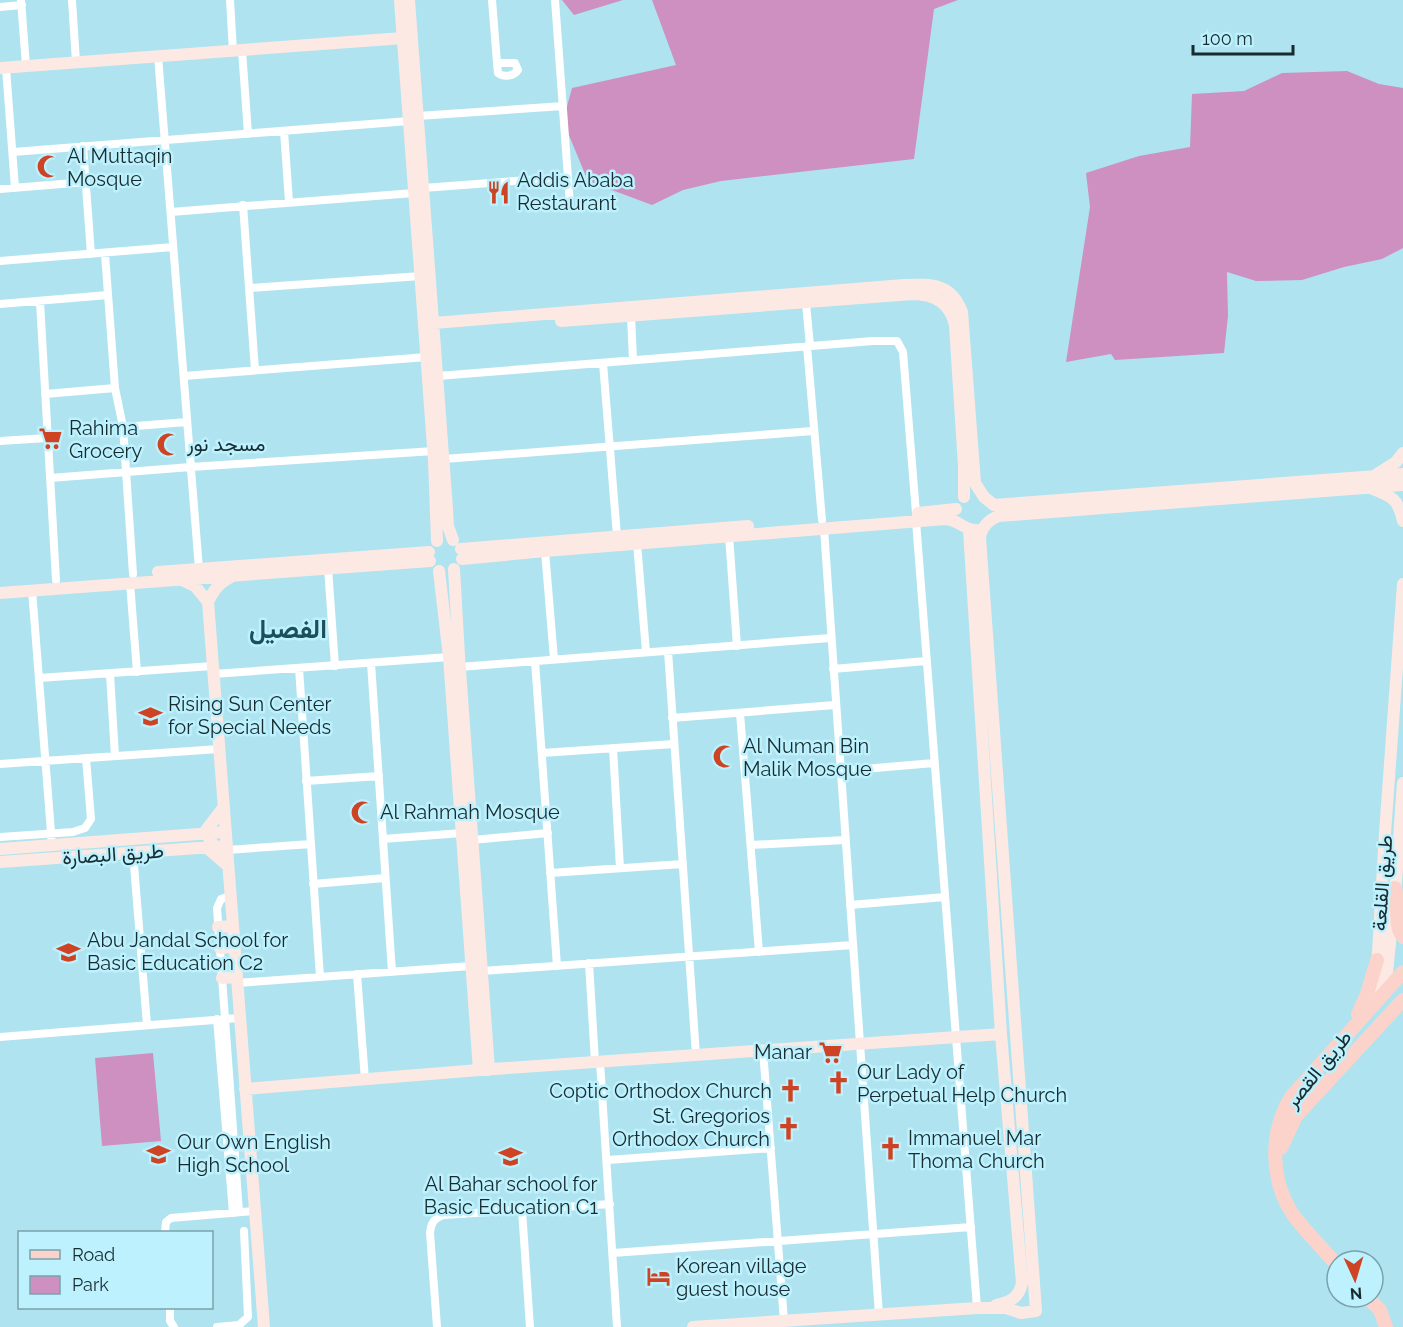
<svg xmlns="http://www.w3.org/2000/svg" width="1403" height="1327" font-family="Raleway,Vazirmatn,sans-serif">
  <rect width="100%" height="100%" fill="#afe3f0"/>
  <!-- green -->
  <path fill="#cd90c0" d="M562,0H623L574,15Z
    M652,0H958L934,9L914,159L721,181L683,190L652,205L588,181L563,121L572,88L676,65Z
    M1347,71L1379,84L1403,88V248L1382,259L1344,267L1302,280L1256,281L1227,272L1228,316L1224,353L1115,360L1111,354L1066,362L1090,207L1086,173L1139,156L1190,147L1192,94L1244,91L1282,73Z
    M153,1053L161,1141L102,1146L95,1058Z"/>
  <g fill="none" stroke-linecap="round" stroke-linejoin="round">
    <!-- street -->
    <path stroke="#fff" stroke-width="8" d="M21,0L26,66
      M72,0L76,62
      M230,0L233,51
      M492,0L497,63L498,73C504,78 514,76 518,70L515,63H497
      M555,0L570,205
      M0,7L22,5
      M242,50L248,134
      M158,56L199,569
      M6,68L15,188
      M418,116L563,106
      M284,131L289,202
      M83,146L91,254
      M13,152L409,121
      M423,188L568,177
      M0,189L86,182
      M243,205L255,370
      M171,212L414,193
      M105,254L115,388L123,427L133,574
      M0,261L173,247
      M249,288L421,276
      M40,302L56,580
      M806,303L810,346
      M0,304L108,295
      M631,316L633,360
      M807,346L822,520
      M603,363L617,536
      M184,376L427,357
      M438,376L873,341H897L903,352L916,513
      M45,394L115,388
      M123,427L187,422
      M0,441L47,438
      M444,459L813,431
      M50,478L191,467L434,451
      M916,521L977,1308
      M824,529L879,1315
      M729,536L737,646
      M637,543L646,652
      M545,551L554,659
      M328,568L335,666
      M130,583L137,672
      M32,590L52,845
      M668,651L696,1055
      M535,661L557,966
      M371,663L392,972
      M460,667L830,638
      M299,668L320,977
      M833,669L926,661
      M110,674L115,756
      M213,674L449,657
      M39,678L213,666
      M740,713L759,952
      M672,718L835,705
      M613,748L620,868
      M542,753L674,744
      M0,764L219,749
      M840,771L934,763
      M306,781L379,776
      M0,837L73,832L85,828L91,819L86,758
      M383,839L462,833
      M472,840L548,833
      M751,845L845,840
      M227,850L311,844
      M133,853L147,1025
      M550,873L683,864
      M313,884L385,878
      M230,896L221,899L217,908L239,1212
      M850,905L945,897
      M589,963L595,1062
      M482,971L853,945
      M357,974L365,1080
      M237,983L471,966
      M217,1019L233,1213
      M0,1037L239,1018
      M763,1050L784,1321
      M600,1062L617,1327
      M608,1160L771,1148
      M522,1210L530,1327
      M165,1232L166,1222L171,1218L254,1211
      M613,1253L971,1227
      M170,1308V1321L174,1327
      M217,1327L239,1325L248,1317L244,1231
      M437,1327L430,1233C431,1223 434,1218 444,1215L610,1204"/>
    <!-- secondary -->
    <path stroke="#fde9e4" stroke-width="12" d="M400,0L434,460L437,541
      M409,0L447,509L448,526L453,540
      M0,68L403,38
      M561,321L912,294C935,294 950,303 955,325L964,466V497
      M434,323L904,285C932,284 951,283 962,312L975,483L984,497L994,505L1403,474
      M1377,474L1396,462L1403,453
      M1373,489C1393,497 1398,499 1403,521
      M918,513L956,509
      M969,530L1001,1034L1022,1283C1019,1298 1010,1302 996,1305
      M461,549L748,526
      M462,559L545,551L945,519C958,519 963,530 976,530
      M454,569L459,656L489,1070
      M439,571L449,657L479,1070
      M158,572L429,552
      M180,579L195,586L208,602L264,1327
      M0,593L430,561
      M208,602C214,589 220,582 233,576
      M223,808L204,833L211,839V843L206,847L228,866
      M0,849L225,832
      M0,862L226,846
      M1395,895L1403,783
      M218,927L232,926
      M220,948L234,947
      M222,978L236,977
      M1385,992L1393,913
      M1375,1003L1385,833L1403,584
      M245,1089L479,1070L1001,1034
      M693,1327L977,1308H1006L1021,1313L1036,1311L980,538C981,528 989,519 999,516L1403,485"/>
    <!-- primary -->
    <path stroke="#fbd3ca" stroke-width="14" d="M1395,888C1400,904 1393,925 1403,937
      M1358,1014L1367,994L1377,960
      M1281,1148L1296,1116L1403,1000
      M1337,1265C1323,1249 1307,1233 1294,1216C1270,1181 1269,1133 1291,1097L1403,972
      M1367,1297L1380,1310L1386,1327"/>
  </g>
  <!-- icons -->
  <defs>
    <symbol id="mosque-bare" viewBox="-9 -9 18 18"><path d="M3.5-4.9A6 6 0 1 0 3.5 4.9A5 5 0 1 1 3.5-4.9Z" fill="#cd4323" stroke="#bcf1fd" stroke-width="2.5" paint-order="stroke"/></symbol>
    <symbol id="restaurant-bare" viewBox="-9 -9 18 18"><path d="M-5-6h1v4h1v-4h1v4h1v-4h1v5L-1.5 .5V6h-2V.5L-5-1ZM5-6V6H3V1.5H1.5Q1.5-4 5-6Z" fill="#cd4323" stroke="#bcf1fd" stroke-width="2.5" paint-order="stroke"/></symbol>
    <symbol id="supermarket-bare" viewBox="-9 -9 18 18"><path d="M-6-5.5h2.5l.6 2H6L4.5 2H-2.5L-4.4-4H-6ZM-1.5 3.2a1.3 1.3 0 1 0 .1 0ZM3 3.2a1.3 1.3 0 1 0 .1 0Z" fill="#cd4323" stroke="#bcf1fd" stroke-width="2.5" paint-order="stroke"/></symbol>
    <symbol id="school-bare" viewBox="-9 -9 18 18"><path d="M0-5L7-2L0 1L-7-2ZM-4 1L0 2.5L4 1V4Q0 6-4 4Z" fill="#cd4323" stroke="#bcf1fd" stroke-width="2.5" paint-order="stroke"/></symbol>
    <symbol id="church-bare" viewBox="-9 -9 18 18"><path d="M-1.2-6h2.4v3.5h3.3v2.4h-3.3V6h-2.4V-.1h-3.3v-2.4h3.3Z" fill="#cd4323" stroke="#bcf1fd" stroke-width="2.5" paint-order="stroke"/></symbol>
    <symbol id="hotel-bare" viewBox="-9 -9 18 18"><path d="M-6-4.5h1.5V1H6V5H4.5V3h-9V5H-6ZM-4 0a1.8 1.8 0 1 1 3.6 0ZM.5 0V-2.5h3Q6-2.5 6 0Z" fill="#cd4323" stroke="#bcf1fd" stroke-width="2.5" paint-order="stroke"/></symbol>
  </defs>
  <g fill-rule="evenodd">
    <use href="#mosque-bare" x="32" y="150" width="33" height="33"/>
    <use href="#restaurant-bare" x="482" y="176" width="33" height="33"/>
    <use href="#supermarket-bare" x="34" y="422" width="33" height="33"/>
    <use href="#mosque-bare" x="152" y="428" width="33" height="33"/>
    <use href="#school-bare" x="134" y="700" width="33" height="33"/>
    <use href="#mosque-bare" x="708" y="740" width="33" height="33"/>
    <use href="#mosque-bare" x="346" y="796" width="33" height="33"/>
    <use href="#school-bare" x="52" y="936" width="33" height="33"/>
    <use href="#supermarket-bare" x="814" y="1036" width="33" height="33"/>
    <use href="#church-bare" x="822" y="1066" width="33" height="33"/>
    <use href="#church-bare" x="774" y="1074" width="33" height="33"/>
    <use href="#church-bare" x="772" y="1112" width="33" height="33"/>
    <use href="#church-bare" x="874" y="1132" width="33" height="33"/>
    <use href="#school-bare" x="142" y="1138" width="33" height="33"/>
    <use href="#school-bare" x="494" y="1140" width="33" height="33"/>
    <use href="#hotel-bare" x="642" y="1260" width="33" height="33"/>
  </g>
  <g text-anchor="middle" stroke-width="5" stroke-linejoin="round" paint-order="stroke">
    <!-- poi labels -->
    <g font-size="20" fill="#172b30" stroke="#bcf1fd" text-anchor="start">
      <text x="67" y="163">Al Muttaqin<tspan x="67" dy="23">Mosque</tspan></text>
      <text x="517" y="187">Addis Ababa<tspan x="517" dy="23">Restaurant</tspan></text>
      <text x="69" y="435">Rahima<tspan x="69" dy="23">Grocery</tspan></text>
      <text x="187" y="451">مسجد نور</text>
      <text x="168" y="711">Rising Sun Center<tspan x="168" dy="23">for Special Needs</tspan></text>
      <text x="743" y="753">Al Numan Bin<tspan x="743" dy="23">Malik Mosque</tspan></text>
      <text x="380" y="819">Al Rahmah Mosque</text>
      <text x="87" y="947">Abu Jandal School for<tspan x="87" dy="23">Basic Education C2</tspan></text>
      <text x="812" y="1059" text-anchor="end">Manar</text>
      <text x="857" y="1079">Our Lady of<tspan x="857" dy="23">Perpetual Help Church</tspan></text>
      <text x="772" y="1098" text-anchor="end">Coptic Orthodox Church</text>
      <text x="770" y="1123" text-anchor="end">St. Gregorios<tspan x="770" dy="23">Orthodox Church</tspan></text>
      <text x="908" y="1145">Immanuel Mar<tspan x="908" dy="23">Thoma Church</tspan></text>
      <text x="177" y="1149">Our Own English<tspan x="177" dy="23">High School</tspan></text>
      <text x="511" y="1191" text-anchor="middle">Al Bahar school for<tspan x="511" dy="23">Basic Education C1</tspan></text>
      <text x="676" y="1273">Korean village<tspan x="676" dy="23">guest house</tspan></text>
    </g>
    <!-- street labels -->
    <g font-size="20" fill="#172b30" stroke="#bcf1fd">
      <text transform="translate(113 854) rotate(-4)" y="7">طريق البصارة</text>
      <text transform="translate(1382 883) rotate(-86)" y="7">طريق القلعة</text>
      <text transform="translate(1318 1069) rotate(-51)" y="7">طريق القصر</text>
    </g>
    <!-- district labels -->
    <g font-size="26" font-weight="bold" fill="#1c4f5a" stroke="#bcf1fd">
      <text x="288" y="638">الفصيل</text>
    </g>
  </g>
  <!-- legend -->
  <rect x="18" y="1231" width="195" height="78" fill="#bcf1fd" stroke="#7aa2ab" stroke-width="1.5"/>
  <rect x="30" y="1250" width="30" height="9" fill="#fbd3ca" stroke="#7aa2ab" stroke-width="1.5"/>
  <text x="72" y="1261" font-size="18" fill="#172b30">Road</text>
  <rect x="30" y="1276" width="30" height="18" fill="#cd90c0" stroke="#7aa2ab" stroke-width="1.5"/>
  <text x="72" y="1291" font-size="18" fill="#172b30">Park</text>
  <!-- north arrow -->
  <g transform="translate(1355 1279) rotate(176)"><circle r="28" fill="#bcf1fd" stroke="#7aa2ab" stroke-width="1.5"/>
  <path d="M0-4.5L10 22L0 15L-10 22Z" fill="#cd4323"/>
  <text y="-9" font-size="16" font-weight="bold" text-anchor="middle" fill="#172b30">N</text>
  </g>
  <!-- scale -->
  <path d="M1193 45v9h100v-9" fill="none" stroke="#172b30" stroke-width="3"/>
  <text x="1202" y="45" font-size="18" fill="#172b30" stroke="#bcf1fd" stroke-width="4.5" paint-order="stroke">100 m</text>
</svg>
